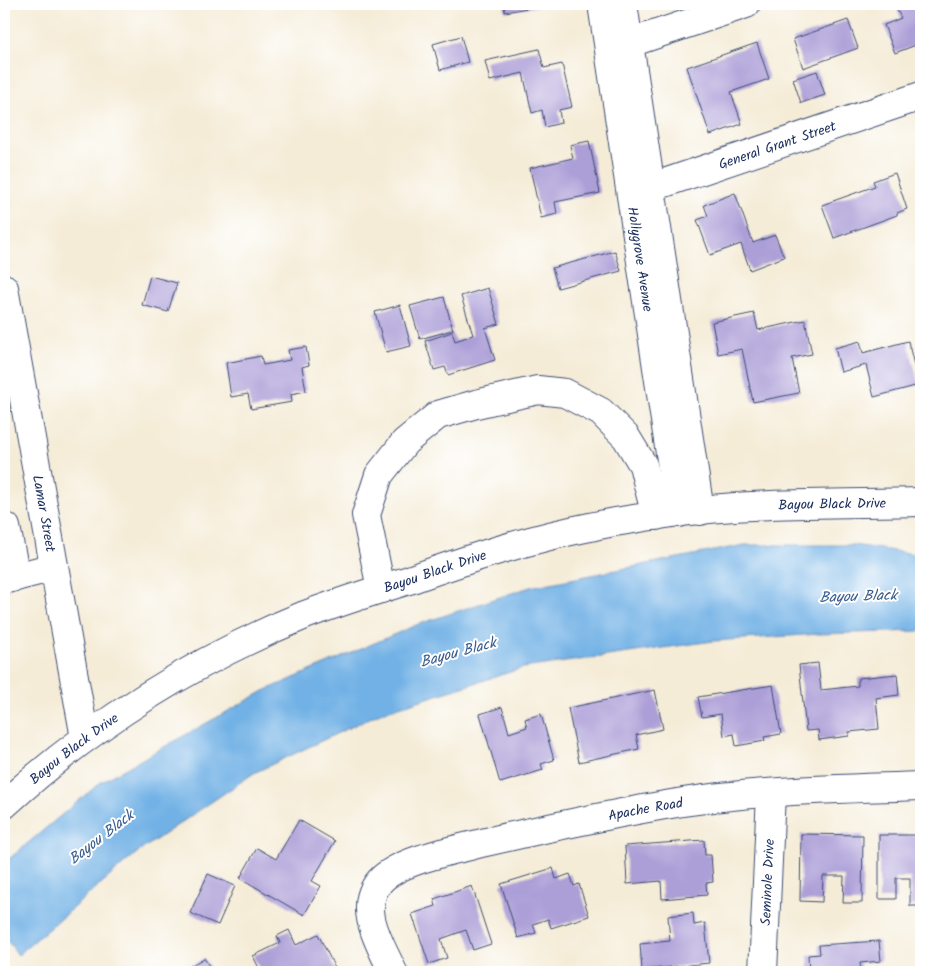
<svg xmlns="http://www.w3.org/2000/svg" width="925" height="976" font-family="Kalam,sans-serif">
  <rect width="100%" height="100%" fill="#fff"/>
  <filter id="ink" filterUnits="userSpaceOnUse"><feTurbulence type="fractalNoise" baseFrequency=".02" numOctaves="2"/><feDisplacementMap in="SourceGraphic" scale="10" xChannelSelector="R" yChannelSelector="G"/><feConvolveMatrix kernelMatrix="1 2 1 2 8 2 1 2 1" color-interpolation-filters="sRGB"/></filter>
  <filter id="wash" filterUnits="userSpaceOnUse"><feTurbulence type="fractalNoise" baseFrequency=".0096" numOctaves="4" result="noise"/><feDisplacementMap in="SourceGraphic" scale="20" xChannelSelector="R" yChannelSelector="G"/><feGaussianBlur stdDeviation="1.12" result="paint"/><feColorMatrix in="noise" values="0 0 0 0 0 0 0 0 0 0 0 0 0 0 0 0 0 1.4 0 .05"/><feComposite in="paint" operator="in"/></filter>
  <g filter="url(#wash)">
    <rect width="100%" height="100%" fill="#f5ecd7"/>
    <!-- water -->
    <path fill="#71b1e5" stroke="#4670a2" d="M744,545H854L921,555V631L820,634L713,641L523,668L380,713L254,773L138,852L18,955L4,936V863L101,782L264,691L416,625L530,587Z"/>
    <g id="blocks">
      <!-- building -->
      <path fill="#ac9ed7" d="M504,4H544V5L505,12Z
        M911,4H921V43L895,53L884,25L901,18L897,10Z
        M848,20L858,48L803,68L793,39Z
        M461,36L468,62L440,70L433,44Z
        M757,43L769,79L731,92L742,124L710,135L687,67Z
        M539,49L544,68L562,64L572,107L559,110L561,123L545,127L542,110L532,113L523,73L490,81L485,61Z
        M817,71L825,95L801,103L793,79Z
        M589,141L600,193L555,202L557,214L541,218L530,168L573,158L570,145Z
        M895,173L907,209L897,213V215L834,238L822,205L875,186L873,181Z
        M735,193L753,243L775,235L784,257L750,270L741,244L710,255L697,220L708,216L704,205Z
        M615,251L621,271L558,288L552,268Z
        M150,276L177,283L168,312L142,305Z
        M488,288L499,324L485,328L495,360L448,375L445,367L434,370L425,341L452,332L455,341L473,335L461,296Z
        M444,297L453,330L420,339L410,306Z
        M400,305L411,346L386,352L375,312Z
        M754,313L758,330L805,320L812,354L792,358L799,393L753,402L742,349L718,354L712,322Z
        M860,341L863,353L908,341L919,385L874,397L866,365L841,372L835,348Z
        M306,347L309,365L302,367L306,391L291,394L292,402L251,409L248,394L231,397L226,363L261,356L263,365L290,360L288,350Z
        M818,663L821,690L858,686V678L897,674L899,695L876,698L879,729L849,732V736L819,740L818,730L806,731L799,665Z
        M773,685L781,734L764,737L765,741L736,746L734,734L724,736L721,714L702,717L698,697Z
        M655,690L663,729L636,735L639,749L579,762L568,708Z
        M502,707L509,733L527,727L525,719L541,714L554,760L541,764L543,770L500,783L480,714Z
        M299,820L335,841L312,881L321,886L304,915L240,878L257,848L276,859Z
        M801,834L863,835L862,903H843L844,876H823L822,902L800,901Z
        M879,835H921V906H910V878H896V899H879Z
        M704,840L705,855H711L713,882L706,883L707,895L662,899L661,881L627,884L625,846Z
        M553,868L556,879L570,874L574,886L579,884L589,916L551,928L548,919L533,924L536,933L518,938L501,884Z
        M208,874L235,886L218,925L190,913Z
        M472,886L491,944L473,950L466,930L441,939L447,958L429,964L412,914L436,906L434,899Z
        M693,913L694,925L705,923L709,963L642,970L640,944L670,941L668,916Z
        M289,930L296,945L318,934L337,972H261L253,956L280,943L277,936Z
        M879,941L881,961L860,963L861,972H809L808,955L820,954L819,945Z
        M204,958L213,972H180Z"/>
    </g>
  </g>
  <g filter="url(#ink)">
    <use href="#blocks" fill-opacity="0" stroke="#3c4b70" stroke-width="1"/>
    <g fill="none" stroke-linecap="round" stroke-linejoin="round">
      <defs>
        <g id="minor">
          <path id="s1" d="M602,4L679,513"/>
          <path d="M623,4L700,511"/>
          <path d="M612,49L746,4"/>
          <path id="s2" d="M635,193L921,96"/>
          <path id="s3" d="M4,288L85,738"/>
          <path d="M6,527L16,577"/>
          <path d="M4,580L54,567"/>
          <path d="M381,589L366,515L379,475L405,442L438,415L476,404L538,390L565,393L601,412L626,437L643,465L656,516"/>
          <path id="s4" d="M393,972C381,945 356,908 380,881C399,860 458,849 486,842C551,827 616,813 683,802C762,790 842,789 921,786"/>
          <path id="s5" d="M763,972L771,793"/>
        </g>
        <g id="major">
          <path id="s6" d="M4,805C91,725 195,660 305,615C339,602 374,591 409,580C468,559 528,539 590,527C617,521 645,517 673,513C754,502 839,504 921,502"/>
        </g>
      </defs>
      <!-- minor casing -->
      <use href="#minor" stroke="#3c4b70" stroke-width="30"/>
      <!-- major casing -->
      <use href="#major" stroke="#3c4b70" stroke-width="30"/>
      <!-- minor -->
      <use href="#minor" stroke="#fff" stroke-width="28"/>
      <!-- major -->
      <use href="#major" stroke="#fff" stroke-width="28"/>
    </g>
  </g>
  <g text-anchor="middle" stroke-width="4" stroke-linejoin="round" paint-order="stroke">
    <!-- street labels -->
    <g font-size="14" fill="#1b2f5e" stroke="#fff">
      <text dy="5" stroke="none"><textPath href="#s2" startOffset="150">General Grant Street</textPath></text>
      <text dy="5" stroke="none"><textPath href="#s1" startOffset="258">Hollygrove Avenue</textPath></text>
      <text dy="5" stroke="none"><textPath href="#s6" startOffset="900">Bayou Black Drive</textPath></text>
      <text dy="5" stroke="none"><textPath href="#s3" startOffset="229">Lamar Street</textPath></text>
      <text dy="5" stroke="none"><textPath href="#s6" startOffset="495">Bayou Black Drive</textPath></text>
      <text dy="5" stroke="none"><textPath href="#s6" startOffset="90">Bayou Black Drive</textPath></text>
      <text dy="5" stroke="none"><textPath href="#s4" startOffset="375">Apache Road</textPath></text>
      <text dy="5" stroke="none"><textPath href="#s5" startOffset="90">Seminole Drive</textPath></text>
    </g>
    <!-- water labels -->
    <g font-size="15" font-style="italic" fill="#395c8d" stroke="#fff">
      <text transform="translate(858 596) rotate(-2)" y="5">Bayou Black</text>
      <text transform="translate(458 652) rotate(-15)" y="5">Bayou Black</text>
      <text transform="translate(101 837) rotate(-38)" y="5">Bayou Black</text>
    </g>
  </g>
  <!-- margin -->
  <rect width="925" height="976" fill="none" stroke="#fff" stroke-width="20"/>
</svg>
